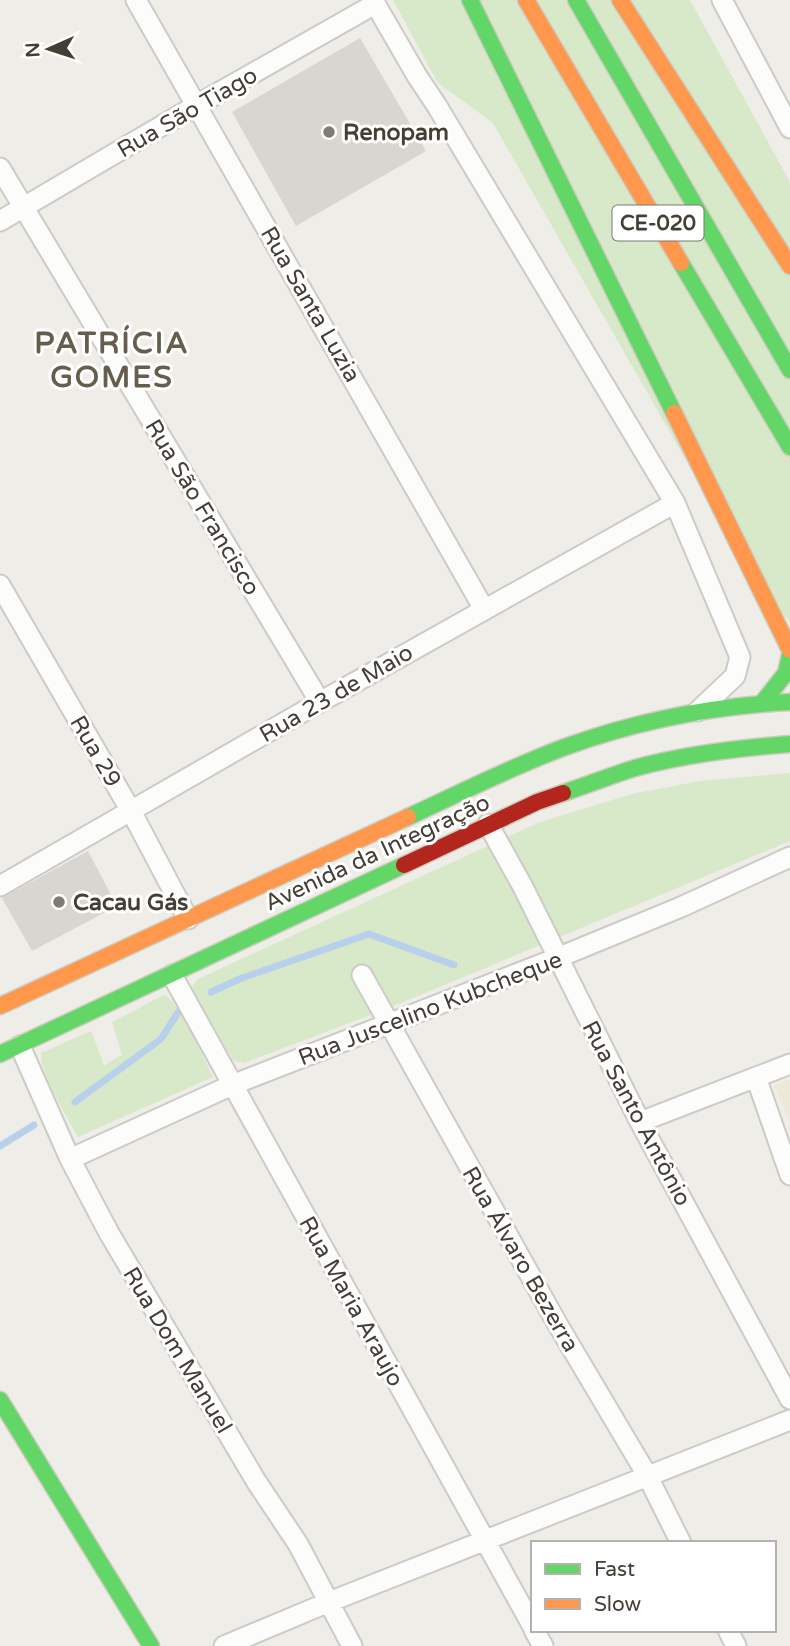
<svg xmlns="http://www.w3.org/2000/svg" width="790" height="1646" font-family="'Varela Round',sans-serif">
  <rect width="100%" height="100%" fill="#eeede7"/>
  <!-- education -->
  <path fill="#ece9d9" d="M790,1079V1122L774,1086Z"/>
  <!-- green -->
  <path fill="#d7e9c8" d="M393,0H690L790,182V622L759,588L493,123L438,83Z
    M790,773V841L394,1006L244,1063L234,1061L192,994L193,985L198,979L540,822L632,794L700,781Z
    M164,995C185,1008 201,1054 213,1077L78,1137C67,1116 40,1075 41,1053L91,1031L104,1065L122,1055L112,1022Z"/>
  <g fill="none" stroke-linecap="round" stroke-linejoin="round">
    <!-- stream -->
    <path stroke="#b8d0eb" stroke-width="7" d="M211,992L242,978L369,934L454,965
      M75,1102L161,1039L179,1011
      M0,1146L34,1125"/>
  </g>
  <!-- building -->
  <path fill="#d7d6d0" d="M360,38L426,151L296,226L232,112Z
    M88,851L117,906L32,951L2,898Z"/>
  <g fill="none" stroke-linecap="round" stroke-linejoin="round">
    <defs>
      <path id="street" d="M136,0L484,609
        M373,0L417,76L437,106L675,503L740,657L735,676L698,711
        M722,0L790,128
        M0,168L320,702
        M0,221L197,105L375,4
        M0,585L131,811L188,919
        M488,824L523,887L640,1122L790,1399
        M0,886L320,702L675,503
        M172,975L533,1627
        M362,975L558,1325L647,1475L681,1543
        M20,1046L70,1159L109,1233L256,1481L298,1544L352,1646
        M756,1077L790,1175
        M640,1122L790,1064
        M70,1159L232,1085L557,958L681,907L790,857
        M534,1630L543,1646
        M728,1630L736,1646
        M224,1646L329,1602L790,1420"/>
      <path id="fast" d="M470,0L674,413
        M576,0L790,370
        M681,263L790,447
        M763,702L786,673L790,655
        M563,793C587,785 610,776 635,768C685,754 738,748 790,744
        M408,817C460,793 511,767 565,747C637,721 714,706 790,702
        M0,1054L404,865
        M0,1400L151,1646"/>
      <path id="slow" d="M526,0L681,263
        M620,0L790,266
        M674,413L790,650
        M0,1006L408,817"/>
      <path id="jam" d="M404,865L537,802L563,793"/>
    </defs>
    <!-- street casing -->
    <use href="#street" stroke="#cccbc5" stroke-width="23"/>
    <!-- fast casing -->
    <use href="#fast" stroke="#cdcbbe" stroke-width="19"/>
    <!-- slow casing -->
    <use href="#slow" stroke="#cdcbbe" stroke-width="19"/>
    <!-- jam casing -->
    <use href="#jam" stroke="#cdcbbe" stroke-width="19"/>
    <!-- street -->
    <use href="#street" stroke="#fcfcfb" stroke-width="19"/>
    <!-- fast -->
    <use href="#fast" stroke="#63d668" stroke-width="16"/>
    <!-- slow -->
    <use href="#slow" stroke="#ff974d" stroke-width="16"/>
    <!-- jam -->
    <use href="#jam" stroke="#b3261e" stroke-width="16"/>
  </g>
  <!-- markers -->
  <g fill="#7f7c73" stroke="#fff" stroke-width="2.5">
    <circle cx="329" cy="132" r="7"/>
    <circle cx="59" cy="902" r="7"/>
  </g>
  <g text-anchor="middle" stroke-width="6" stroke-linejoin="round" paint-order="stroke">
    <!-- shield labels -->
    <rect fill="#fff" stroke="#7b7971" stroke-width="2" x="612.5" y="205.5" width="91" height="35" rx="5"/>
    <g font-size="21" font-weight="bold" fill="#433f34">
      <text x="658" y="230">CE-020</text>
    </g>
    <!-- street labels -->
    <g font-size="23" fill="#433f34" stroke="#fff">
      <text transform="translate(187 112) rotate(-30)" y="8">Rua São Tiago</text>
      <text transform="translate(311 304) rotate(60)" y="8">Rua Santa Luzia</text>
      <text transform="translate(203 507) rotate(59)" y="8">Rua São Francisco</text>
      <text transform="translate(336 693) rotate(-30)" y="8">Rua 23 de Maio</text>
      <text transform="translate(96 751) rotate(60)" y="8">Rua 29</text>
      <text transform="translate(377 852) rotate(-25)" y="8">Avenida da Integração</text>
      <text transform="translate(430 1008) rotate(-21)" y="8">Rua Juscelino Kubcheque</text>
      <text transform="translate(637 1113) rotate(62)" y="8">Rua Santo Antônio</text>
      <text transform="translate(521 1259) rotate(60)" y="8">Rua Álvaro Bezerra</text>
      <text transform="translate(352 1301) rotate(61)" y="8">Rua Maria Araujo</text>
      <text transform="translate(178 1350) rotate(59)" y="8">Rua Dom Manuel</text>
    </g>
    <!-- poi labels -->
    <g font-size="23" font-weight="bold" fill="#433f34" stroke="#fff" text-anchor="start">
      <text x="343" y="140">Renopam</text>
      <text x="73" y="910">Cacau Gás</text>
    </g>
    <!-- district labels -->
    <g font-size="30" font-weight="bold" letter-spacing="2" fill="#655e4c" stroke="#fff">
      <text x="112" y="353">PATRÍCIA<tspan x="112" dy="34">GOMES</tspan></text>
    </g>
  </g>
  <!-- legend -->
  <rect x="531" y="1541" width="245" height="91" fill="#ffffff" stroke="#b4b2ae" stroke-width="2"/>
  <rect x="545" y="1564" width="35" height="10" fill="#63d668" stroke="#b4b2ae" stroke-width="2"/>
  <text x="594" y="1576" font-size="21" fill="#433f34">Fast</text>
  <rect x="545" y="1599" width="35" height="10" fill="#ff974d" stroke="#b4b2ae" stroke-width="2"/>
  <text x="594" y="1611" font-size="21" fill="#433f34">Slow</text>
  <!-- north arrow -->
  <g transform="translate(49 49) rotate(267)" stroke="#ffffff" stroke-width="5" paint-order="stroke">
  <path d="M0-5L12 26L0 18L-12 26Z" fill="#433f34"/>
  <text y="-10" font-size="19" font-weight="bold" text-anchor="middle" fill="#433f34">N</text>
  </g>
</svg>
